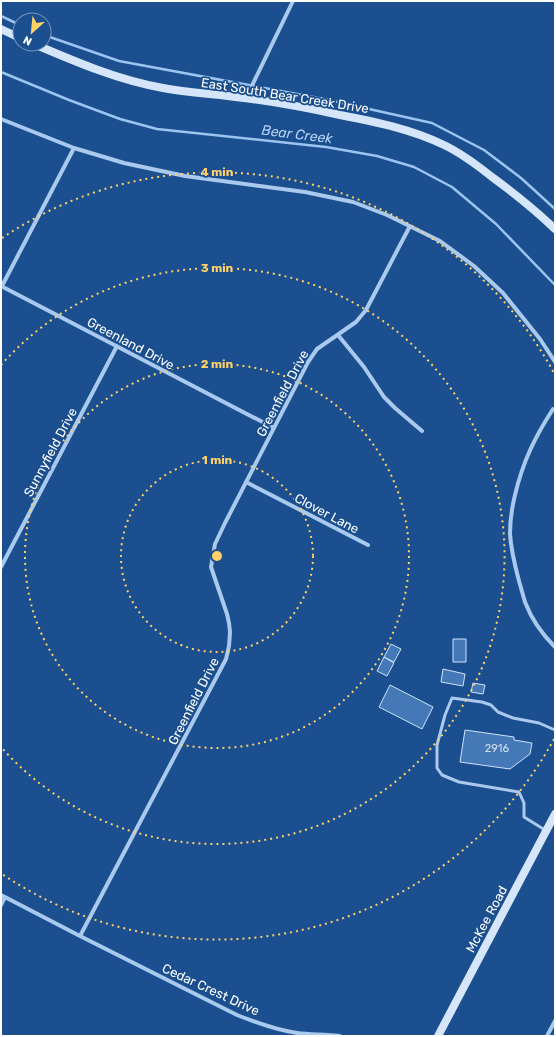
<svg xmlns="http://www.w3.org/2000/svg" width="556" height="1037" font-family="Rubik,sans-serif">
  <rect width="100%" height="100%" fill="#1b4f8f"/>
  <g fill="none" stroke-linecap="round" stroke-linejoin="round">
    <!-- stream -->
    <path stroke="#9cc4f0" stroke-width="2.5" d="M1,16L20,25
      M44,35L119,61L324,99L432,123L484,150L521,178L555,209
      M1,72L69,100L120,119L157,129L326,147L377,156L414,167L452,187L496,224L555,285"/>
  </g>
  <!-- building -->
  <path fill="#4478b7" stroke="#cfe3fa" d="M453,639H466V662H453Z
    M391,644L401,649L394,662L384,657Z
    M384,657L394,663L387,676L377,671Z
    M443,669L465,674L463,686L441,682Z
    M473,683L485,685L483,694L471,692Z
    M390,685L433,707L422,729L379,707Z
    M465,730L514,737V740L532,743L530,754L510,769L460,762Z"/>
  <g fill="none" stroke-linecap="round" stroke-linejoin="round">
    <!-- lane -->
    <path stroke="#a9c9ee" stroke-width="3" d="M545,830L524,817V803L519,792L459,782L442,775L437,768V745L445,715L452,698L482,702L491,705L498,712L513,718L539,723L555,730"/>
    <!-- street -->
    <path stroke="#a9c9ee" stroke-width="4" d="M246,98L293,1
      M1,119L74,148L124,163L185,176L305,192L353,202L387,215L440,241L474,266L503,293L540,339L555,362
      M1,286L274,428
      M2,286L74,148
      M338,335L364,367L384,397L395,408L422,431
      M553,409C535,437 523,461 515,495C512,507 510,520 510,534C511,549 515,566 519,581C521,588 523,595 525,602C531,618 543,635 555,647
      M246,482L368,545
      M1,567L117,346
      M1,895L80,936L237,1015C257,1023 276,1030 297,1033C311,1035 325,1034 340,1036
      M1,905L5,897
      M80,936L226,659L229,646L230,632L229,623L227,614L211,567L215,544L225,523L308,362L317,349L356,322L366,310L410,226
      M547,1036L555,1021"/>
    <!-- secondary -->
    <path stroke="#d6e6fa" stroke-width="8" d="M1,29L20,38
      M34,44C76,62 118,80 163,88C190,93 217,94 244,98C276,102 308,108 340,115C376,122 411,129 444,145C461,153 477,165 492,177C514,193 535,210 555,229
      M438,1036L555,814"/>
  </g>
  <!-- distance rings -->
  <g fill="none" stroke="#ffd166" stroke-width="2" stroke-dasharray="2 4">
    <circle cx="217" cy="556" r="96"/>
    <circle cx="217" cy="556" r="192"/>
    <path d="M1 365A288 288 0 1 1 1 747"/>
    <path d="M554 739A384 384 0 0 1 2 874M2 238A384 384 0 0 1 554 373"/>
  </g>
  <g text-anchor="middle" stroke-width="3.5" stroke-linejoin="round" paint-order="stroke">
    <!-- number labels -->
    <g font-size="11" fill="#d0dded">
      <text x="497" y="752">2916</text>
    </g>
    <!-- street labels -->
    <g font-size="13" fill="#fff" stroke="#1b4f8f">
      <text transform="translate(285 95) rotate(9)" y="5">East South Bear Creek Drive</text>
      <text transform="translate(131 343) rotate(28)" y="5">Greenland Drive</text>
      <text transform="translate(282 393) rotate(-62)" y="5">Greenfield Drive</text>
      <text transform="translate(50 452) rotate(-62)" y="5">Sunnyfield Drive</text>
      <text transform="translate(327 513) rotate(28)" y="5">Clover Lane</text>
      <text transform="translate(193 701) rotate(-63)" y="5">Greenfield Drive</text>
      <text transform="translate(486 919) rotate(-62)" y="5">McKee Road</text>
      <text transform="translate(211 989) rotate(25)" y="5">Cedar Crest Drive</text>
    </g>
    <!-- water labels -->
    <g font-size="14" font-style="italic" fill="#b5d3f5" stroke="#1b4f8f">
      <text transform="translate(297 134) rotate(7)" y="5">Bear Creek</text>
    </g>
  </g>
  <circle cx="217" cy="556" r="6" fill="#ffd166" stroke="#1b4f8f" stroke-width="2"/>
  <g font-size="12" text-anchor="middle" font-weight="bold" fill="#ffd166" stroke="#1b4f8f" stroke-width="3.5" stroke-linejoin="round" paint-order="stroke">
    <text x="217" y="176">4 min</text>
    <text x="217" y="272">3 min</text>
    <text x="217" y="368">2 min</text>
    <text x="217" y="464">1 min</text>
  </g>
  <!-- border -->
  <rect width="556" height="1037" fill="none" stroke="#ffffff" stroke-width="4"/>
  <!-- north arrow -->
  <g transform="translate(32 32) rotate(207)"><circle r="19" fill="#1b4f8f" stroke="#7695bc"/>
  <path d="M0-3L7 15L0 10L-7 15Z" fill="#ffd166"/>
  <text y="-6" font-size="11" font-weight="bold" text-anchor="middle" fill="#ffffff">N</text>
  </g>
</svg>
